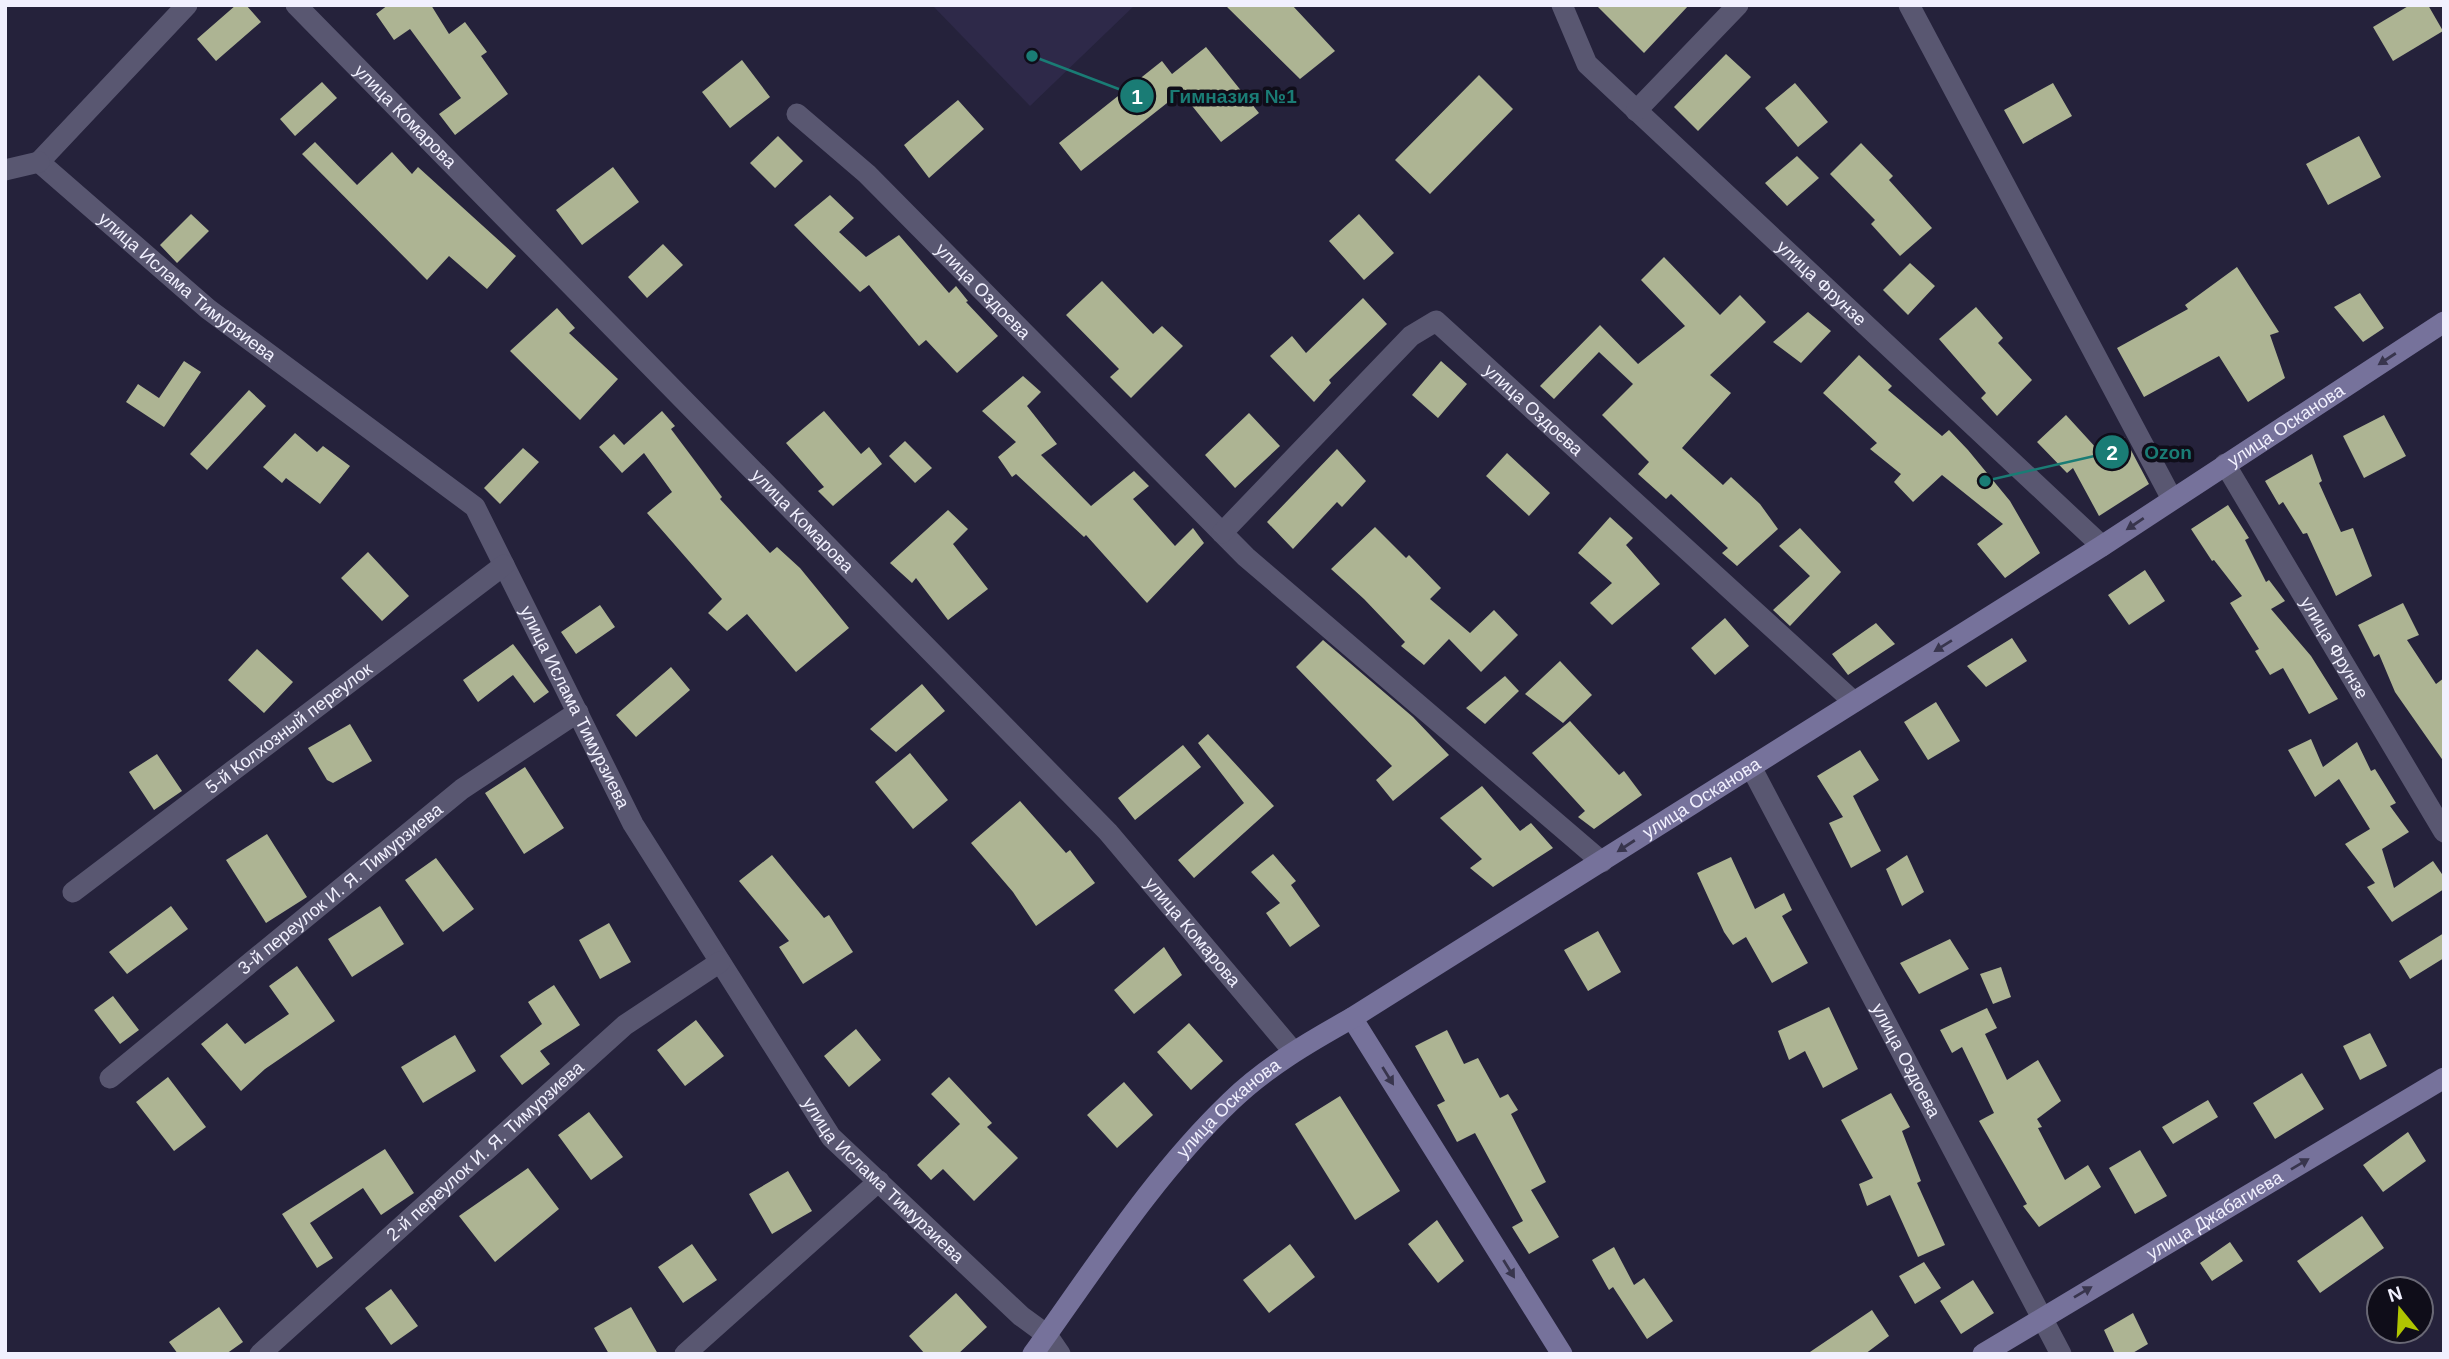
<svg xmlns="http://www.w3.org/2000/svg" width="2449" height="1359" font-family="Helvetica,sans-serif">
  <rect width="100%" height="100%" fill="#25223b"/>
  <!-- built -->
  <path fill="#2e2949" d="M932,5H1135L1030,106Z"/>
  <!-- building -->
  <path fill="#adb493" d="M236,5H246L261,22L216,61L197,39Z
    M388,5H431L449,34L465,22L487,52L481,56L508,94L455,135L439,114L461,98L410,29L394,40L376,14Z
    M1225,5H1292L1335,51L1300,79Z
    M1596,5H1689L1644,53Z
    M2410,5H2428L2443,31L2393,61L2373,27Z
    M1206,47L1259,113L1221,142L1181,92L1081,171L1059,143L1162,61L1172,74Z
    M1726,54L1751,77L1698,131L1674,107Z
    M742,60L770,97L730,128L702,92Z
    M1479,75L1513,109L1430,194L1395,160Z
    M322,82L337,98L295,136L280,119Z
    M1795,83L1828,122L1798,147L1765,108Z
    M2053,83L2072,116L2023,144L2004,110Z
    M958,100L984,129L929,178L904,145Z
    M778,136L803,161L775,188L750,163Z
    M2359,136L2381,177L2328,205L2306,164Z
    M315,142L357,185L392,152L412,174L418,167L516,256L487,289L449,256L427,280L302,154Z
    M1861,143L1893,176L1889,180L1932,228L1900,256L1871,224L1875,220L1830,174Z
    M1797,156L1819,178L1787,206L1765,183Z
    M613,167L639,202L582,245L556,210Z
    M830,195L854,218L839,232L866,257L899,235L949,293L956,286L968,301L966,302L998,336L957,373L926,340L919,346L869,285L860,292L794,225Z
    M191,214L209,231L177,263L160,245Z
    M1359,214L1394,253L1364,280L1329,241Z
    M663,244L683,265L647,298L628,277Z
    M1664,257L1720,315L1740,295L1766,322L1710,375L1731,393L1682,448L1723,485L1731,477L1760,504L1778,529L1737,566L1722,553L1728,548L1671,494L1666,499L1638,474L1649,462L1602,415L1633,384L1599,352L1554,399L1540,386L1600,325L1638,364L1685,326L1641,280Z
    M1910,263L1935,286L1908,315L1883,290Z
    M2237,267L2279,332L2270,335L2285,378L2248,402L2219,356L2144,397L2117,348L2188,309L2185,305Z
    M1102,281L1153,334L1162,326L1183,346L1131,398L1110,377L1119,369L1066,315Z
    M2360,293L2384,328L2363,342L2334,307Z
    M1363,298L1387,324L1329,380L1331,383L1314,402L1270,356L1292,336L1306,353Z
    M1976,307L2003,338L1998,343L2032,380L1997,416L1981,398L1986,393L1939,339Z
    M557,308L575,328L569,333L618,379L580,420L510,351Z
    M1808,312L1831,331L1801,363L1773,342Z
    M1859,355L1892,386L1888,390L1942,436L1949,430L1968,450L2010,501L2040,553L2005,578L1977,544L2003,524L1942,475L1913,502L1894,482L1901,474L1870,449L1877,443L1823,393Z
    M184,361L201,372L164,427L126,402L138,384L159,398Z
    M1441,361L1467,384L1438,418L1412,395Z
    M1023,376L1041,392L1027,406L1057,444L1041,455L1091,506L1134,471L1149,486L1133,499L1175,546L1193,528L1204,543L1147,603L1086,535L1084,537L1016,474L1012,477L998,457L1016,442L982,411Z
    M249,390L266,406L207,470L190,454Z
    M662,411L675,426L671,429L722,497L720,499L770,553L777,547L800,568L849,628L796,672L747,614L727,631L708,613L722,599L647,513L672,492L644,453L622,473L599,447L614,434L624,445Z
    M824,411L861,454L869,447L882,464L833,506L818,491L824,487L786,443Z
    M1249,413L1280,446L1235,488L1205,455Z
    M2066,415L2098,450L2124,437L2149,484L2099,516L2073,468L2067,473L2037,442Z
    M2384,415L2406,456L2364,478L2343,436Z
    M295,433L317,452L323,446L350,466L320,504L286,478L282,483L263,467Z
    M905,441L932,468L915,483L889,456Z
    M523,448L539,462L500,504L484,488Z
    M1337,449L1366,481L1342,507L1337,502L1293,549L1267,522Z
    M1507,453L1550,493L1529,516L1486,476Z
    M2312,454L2322,481L2319,483L2341,532L2353,528L2372,576L2336,596L2307,533L2303,534L2283,502L2279,505L2265,481Z
    M2228,505L2249,538L2245,540L2266,582L2269,580L2285,601L2271,609L2311,656L2338,699L2309,714L2283,668L2270,675L2255,651L2259,649L2230,603L2242,596L2214,560L2212,561L2191,529Z
    M948,510L968,529L953,544L988,589L948,620L916,578L912,583L890,563Z
    M1610,517L1633,538L1626,545L1660,584L1612,625L1590,603L1612,583L1578,553Z
    M1375,527L1406,558L1409,555L1441,588L1430,599L1470,633L1494,610L1518,635L1481,672L1449,639L1424,665L1401,646L1405,642L1364,599L1331,569Z
    M1800,528L1841,572L1790,626L1773,610L1810,576L1779,546Z
    M368,552L409,596L382,621L341,578Z
    M2145,570L2165,601L2129,625L2108,595Z
    M2403,603L2419,635L2407,640L2436,684L2444,678V762L2395,692L2379,654L2374,657L2358,625Z
    M600,605L615,627L576,654L561,632Z
    M1725,618L1749,646L1715,675L1691,648Z
    M1876,623L1895,644L1848,675L1832,654Z
    M2012,638L2027,661L1986,687L1967,666Z
    M1323,640L1413,717L1449,755L1393,801L1376,780L1392,766L1296,667Z
    M513,644L549,692L534,703L513,675L478,702L463,680Z
    M257,649L293,682L264,713L228,680Z
    M1560,661L1592,695L1563,723L1525,694Z
    M671,667L690,690L636,737L616,715Z
    M1505,676L1519,691L1485,724L1466,708Z
    M922,684L945,711L896,752L870,729Z
    M1936,702L1960,741L1928,760L1904,722Z
    M1570,721L1619,775L1624,771L1642,795L1594,829L1578,817L1585,811L1532,753Z
    M350,724L372,761L333,783L327,780L308,748Z
    M1208,734L1274,806L1194,878L1178,860L1244,803L1198,743Z
    M2311,739L2323,767L2357,742L2371,771L2375,769L2396,803L2390,806L2409,832L2382,849L2394,888L2433,861L2444,877V889L2392,922L2367,887L2375,883L2345,844L2370,829L2339,779L2315,797L2288,750Z
    M1183,745L1201,767L1135,820L1118,798Z
    M1860,750L1879,780L1853,796L1881,851L1851,868L1829,823L1843,817L1817,776Z
    M910,753L948,800L913,829L875,782Z
    M157,754L182,791L154,810L129,772Z
    M525,767L564,828L524,854L485,793Z
    M1482,786L1520,831L1531,823L1553,848L1493,887L1470,868L1482,859L1440,818Z
    M1020,801L1066,853L1070,850L1095,883L1036,926L1013,892L971,843Z
    M267,834L307,897L266,923L226,860Z
    M1273,854L1296,881L1291,885L1320,926L1290,947L1266,913L1280,903L1251,872Z
    M772,855L824,918L829,915L853,952L803,984L779,947L789,941L739,881Z
    M1907,855L1924,892L1902,906L1886,869Z
    M1731,857L1755,909L1784,893L1792,910L1782,916L1808,963L1772,983L1746,937L1733,945L1724,932L1697,873Z
    M436,858L474,909L443,932L405,880Z
    M171,906L188,929L127,974L109,952Z
    M380,906L404,944L352,977L328,939Z
    M609,923L631,962L600,979L579,940Z
    M1598,931L1621,972L1588,991L1564,950Z
    M2444,933V958L2410,979L2399,961Z
    M1950,939L1969,969L1919,994L1900,963Z
    M1164,947L1182,975L1134,1014L1114,990Z
    M297,966L335,1021L265,1069L241,1091L201,1044L227,1023L245,1044L289,1014L269,986Z
    M2001,967L2011,997L1993,1004L1980,974Z
    M554,985L580,1025L540,1051L550,1064L522,1085L500,1056L542,1024L528,1002Z
    M113,996L139,1030L120,1044L94,1010Z
    M1829,1007L1858,1069L1823,1088L1805,1051L1789,1060L1778,1031Z
    M1987,1008L1997,1028L1985,1034L2007,1080L2038,1060L2061,1101L2037,1119L2042,1127L2038,1128L2065,1180L2088,1165L2101,1187L2039,1227L2023,1206L2027,1204L1979,1121L1994,1113L1962,1047L1952,1053L1940,1030Z
    M696,1020L724,1056L685,1086L657,1050Z
    M1189,1023L1223,1061L1191,1090L1157,1052Z
    M856,1029L881,1060L849,1087L824,1056Z
    M1447,1030L1464,1064L1478,1058L1500,1098L1508,1094L1518,1110L1511,1114L1546,1182L1531,1190L1559,1237L1529,1254L1512,1227L1523,1221L1475,1133L1457,1142L1437,1105L1445,1101L1415,1046Z
    M2370,1033L2387,1066L2360,1080L2343,1046Z
    M455,1035L476,1071L423,1103L401,1067Z
    M2302,1073L2324,1109L2275,1139L2253,1103Z
    M168,1077L206,1127L174,1151L136,1102Z
    M949,1077L992,1123L987,1127L1018,1158L974,1201L943,1169L931,1180L917,1165L960,1124L931,1094Z
    M1124,1082L1153,1115L1117,1148L1087,1115Z
    M1891,1093L1910,1127L1902,1131L1921,1181L1917,1183L1945,1245L1918,1257L1890,1195L1867,1206L1859,1184L1873,1178L1841,1120Z
    M1340,1096L1400,1191L1355,1220L1295,1124Z
    M2208,1100L2218,1117L2173,1144L2162,1127Z
    M589,1112L623,1157L591,1180L558,1135Z
    M2408,1132L2426,1161L2383,1192L2363,1165Z
    M385,1149L414,1193L381,1215L363,1188L310,1223L333,1258L317,1268L282,1214Z
    M2140,1150L2167,1196L2135,1214L2109,1168Z
    M528,1168L559,1209L495,1262L459,1216Z
    M788,1171L812,1211L772,1234L749,1194Z
    M2362,1216L2384,1248L2320,1293L2297,1261Z
    M1437,1220L1464,1261L1438,1283L1408,1244Z
    M2230,1242L2243,1261L2212,1281L2200,1263Z
    M692,1244L717,1280L683,1303L658,1267Z
    M1290,1244L1315,1277L1269,1313L1243,1280Z
    M1614,1247L1634,1285L1644,1278L1673,1321L1647,1339L1613,1287L1609,1290L1592,1260Z
    M1924,1262L1941,1288L1915,1304L1899,1276Z
    M1973,1280L1994,1313L1961,1334L1940,1301Z
    M391,1289L418,1326L391,1345L365,1308Z
    M956,1293L987,1327L958,1354H925L909,1336Z
    M219,1307L243,1342L226,1354H178L169,1342Z
    M631,1307L658,1354H609L594,1328Z
    M1872,1310L1889,1336L1865,1354H1807Z
    M2133,1313L2148,1344L2131,1354H2115L2104,1330Z"/>
  <g fill="none" stroke-linecap="round" stroke-linejoin="round">
    <!-- minor -->
    <g stroke="#595771" stroke-width="21">
      <path id="s1" d="M296,5L1108,832L1293,1051"/>
      <path id="s2" d="M1562,5L1587,64L2102,546"/>
      <path d="M1909,5L2172,499"/>
      <path d="M1636,111L1738,5"/>
      <path id="s3" d="M797,114L867,174L1246,557L1602,862"/>
      <path id="s4" d="M39,162L208,309L475,507L633,824L831,1137L1021,1316L1047,1335L1060,1354"/>
      <path d="M39,162L187,5"/>
      <path d="M5,170L39,162"/>
      <path id="s5" d="M2225,464L2444,832"/>
      <path id="s6" d="M1222,533L1411,336L1436,321L1854,702"/>
      <path id="s7" d="M1751,767L2061,1354"/>
      <path id="s8" d="M73,892L504,565"/>
      <path id="s9" d="M110,1078L462,789L578,712"/>
      <path id="s10" d="M260,1354L625,1025L720,962"/>
      <path d="M685,1354L879,1181"/>
    </g>
    <!-- secondary -->
    <g stroke="#76729b" stroke-width="21">
      <path d="M1352,1018L1562,1354"/>
      <path id="s11" d="M1033,1354C1095,1268 1153,1176 1230,1102C1266,1067 1309,1042 1352,1018L2102,546L2444,322"/>
      <path id="s12" d="M1983,1354L2444,1078"/>
    </g>
  </g>
  <!-- one-way arrows -->
  <defs><path id="oneway-solid" d="M-6-.8H1V-3.2L6.5 0L1 3.2V.8H-6Z" transform="scale(1.75)"/></defs>
  <g fill="#38354d">
    <use href="#oneway-solid" transform="translate(2387 359) rotate(147)"/>
    <use href="#oneway-solid" transform="translate(2135 524) rotate(146)"/>
    <use href="#oneway-solid" transform="translate(1943 646) rotate(148)"/>
    <use href="#oneway-solid" transform="translate(1626 846) rotate(147)"/>
    <use href="#oneway-solid" transform="translate(1388 1076) rotate(58)"/>
    <use href="#oneway-solid" transform="translate(2300 1164) rotate(-31)"/>
    <use href="#oneway-solid" transform="translate(1509 1269) rotate(58)"/>
    <use href="#oneway-solid" transform="translate(2083 1292) rotate(-31)"/>
  </g>
  <g text-anchor="middle" stroke-width="7" stroke-linejoin="round" paint-order="stroke">
    <!-- street labels -->
    <g font-size="18" fill="#f1f0fe" stroke="#0f0d19">
      <text dy="6" stroke="none"><textPath href="#s1" startOffset="156">улица Комарова</textPath></text>
      <text dy="6" stroke="none"><textPath href="#s2" startOffset="385">улица Фрунзе</textPath></text>
      <text dy="6" stroke="none"><textPath href="#s4" startOffset="194">улица Ислама Тимурзиева</textPath></text>
      <text dy="6" stroke="none"><textPath href="#s3" startOffset="257">улица Оздоева</textPath></text>
      <text dy="6" stroke="none"><textPath href="#s6" startOffset="434">улица Оздоева</textPath></text>
      <text dy="6" stroke="none"><textPath href="#s11" startOffset="1575">улица Осканова</textPath></text>
      <text dy="6" stroke="none"><textPath href="#s1" startOffset="723">улица Комарова</textPath></text>
      <text dy="6" stroke="none"><textPath href="#s5" startOffset="214">улица Фрунзе</textPath></text>
      <text dy="6" stroke="none"><textPath href="#s4" startOffset="780">улица Ислама Тимурзиева</textPath></text>
      <text dy="6" stroke="none"><textPath href="#s8" startOffset="271">5-й Колхозный переулок</textPath></text>
      <text dy="6" stroke="none"><textPath href="#s11" startOffset="882">улица Осканова</textPath></text>
      <text dy="6" stroke="none"><textPath href="#s9" startOffset="298">3-й переулок И. Я. Тимурзиева</textPath></text>
      <text dy="6" stroke="none"><textPath href="#s1" startOffset="1290">улица Комарова</textPath></text>
      <text dy="6" stroke="none"><textPath href="#s7" startOffset="332">улица Оздоева</textPath></text>
      <text dy="6" stroke="none"><textPath href="#s11" startOffset="315">улица Осканова</textPath></text>
      <text dy="6" stroke="none"><textPath href="#s10" startOffset="303">2-й переулок И. Я. Тимурзиева</textPath></text>
      <text dy="6" stroke="none"><textPath href="#s4" startOffset="1348">улица Ислама Тимурзиева</textPath></text>
      <text dy="6" stroke="none"><textPath href="#s12" startOffset="270">улица Джабагиева</textPath></text>
    </g>
  </g>
  <!-- callouts -->
  <path fill="none" stroke="#1a7c75" stroke-width="2.5" d="M1032 56L1137 96M1985 481L2112 452"/>
  <g fill="#1a7c75" stroke="#0f0d19" stroke-width="2.5">
    <circle cx="1032" cy="56" r="7"/>
    <circle cx="1985" cy="481" r="7"/>
    <circle cx="1137" cy="96" r="18"/>
    <circle cx="2112" cy="452" r="18"/>
  </g>
  <g font-size="21" text-anchor="middle" font-weight="bold" fill="#fff">
    <text x="1137" y="104">1</text>
    <text x="2112" y="460">2</text>
  </g>
  <g font-size="19" text-anchor="middle" font-weight="bold" fill="#1a7c75" stroke="#0f0d19" stroke-width="7" stroke-linejoin="round" paint-order="stroke">
    <text x="1233" y="103">Гимназия №1</text>
    <text x="2168" y="459">Ozon</text>
  </g>
  <!-- border -->
  <rect width="2449" height="1359" fill="none" stroke="#f1f0fe" stroke-width="14"/>
  <!-- north arrow -->
  <g transform="translate(2400 1310) rotate(342)"><circle r="33" fill="#0f0d19" stroke="#696875" stroke-width="2"/>
  <path d="M0-5L12 26L0 18L-12 26Z" fill="#b0c501"/>
  <text y="-10" font-size="19" font-weight="bold" text-anchor="middle" fill="#f1f0fe">N</text>
  </g>
</svg>
